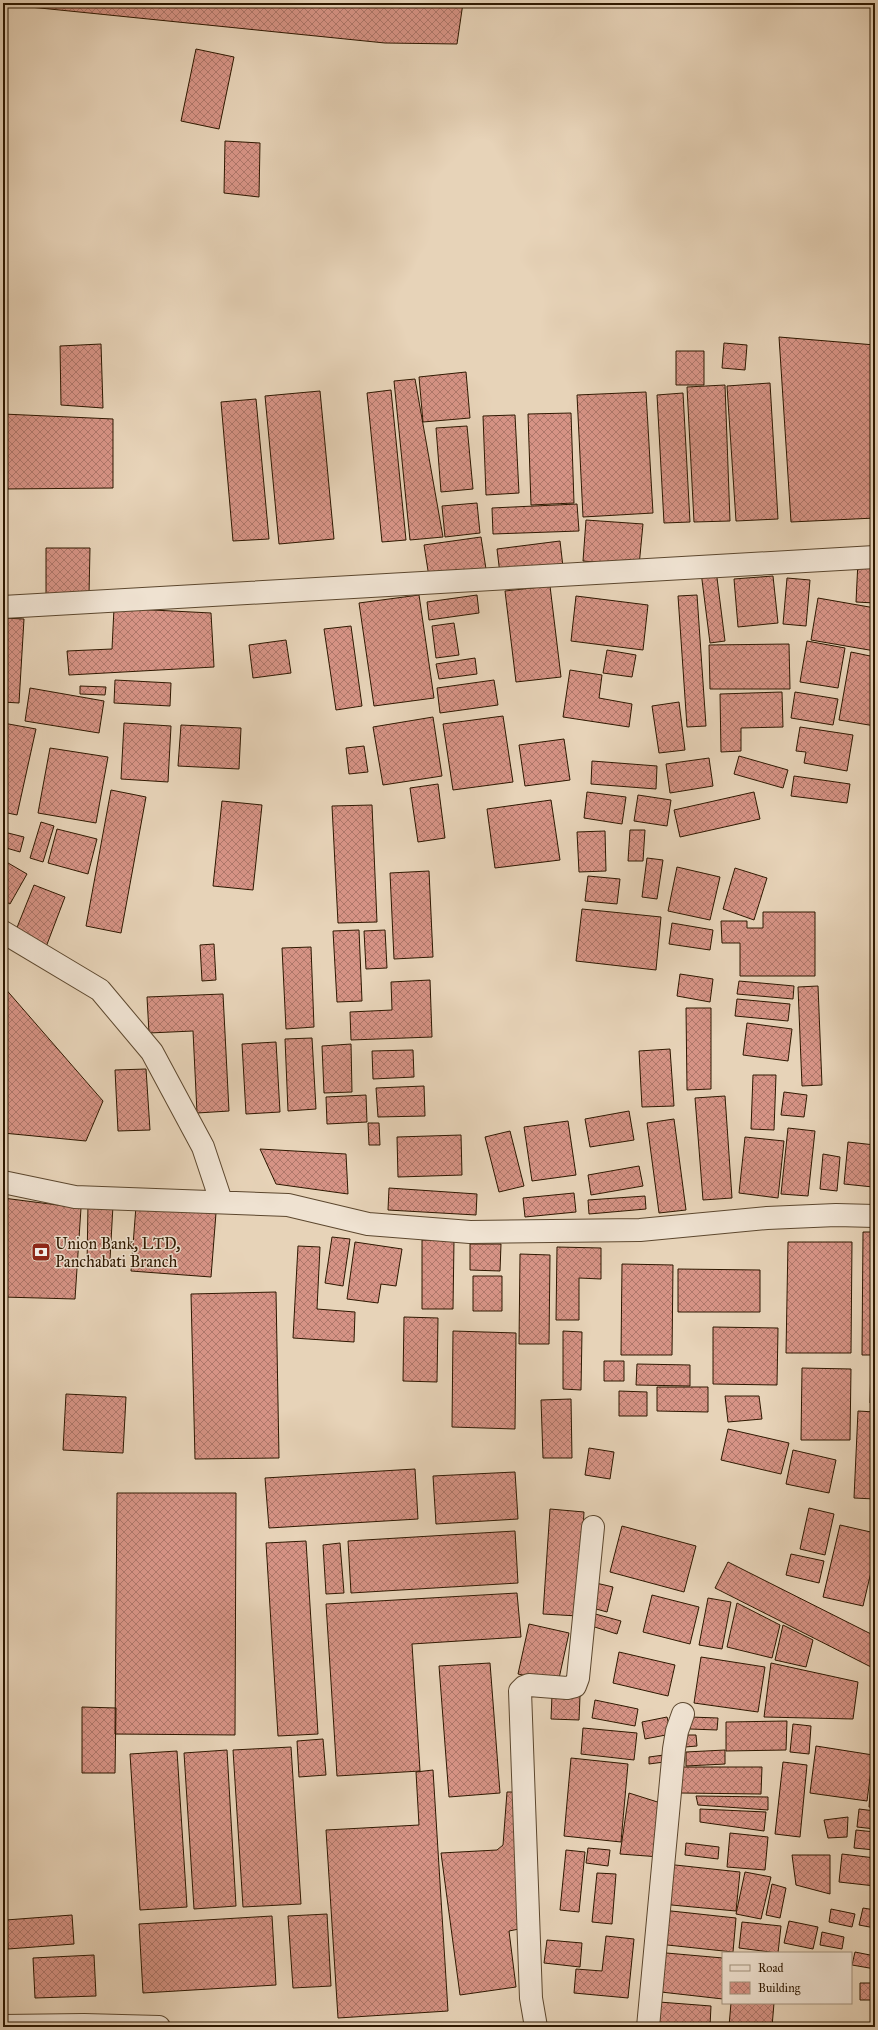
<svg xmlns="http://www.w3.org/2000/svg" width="878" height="2030" font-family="'IM FELL Great Primer',serif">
  <defs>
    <pattern id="building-cross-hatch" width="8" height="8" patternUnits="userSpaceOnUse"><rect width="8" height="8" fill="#d69385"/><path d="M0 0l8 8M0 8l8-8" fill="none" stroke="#ae776a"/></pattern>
  </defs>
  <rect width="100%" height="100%" fill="#e7d3b8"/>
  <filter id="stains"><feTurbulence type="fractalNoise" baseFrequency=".005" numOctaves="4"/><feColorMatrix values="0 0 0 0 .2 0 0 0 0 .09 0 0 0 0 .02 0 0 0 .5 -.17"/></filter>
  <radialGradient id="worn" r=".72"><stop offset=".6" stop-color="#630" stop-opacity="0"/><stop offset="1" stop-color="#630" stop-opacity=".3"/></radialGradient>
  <!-- building -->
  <path fill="url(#building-cross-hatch)" stroke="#2e1800" d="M21,3H463L457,44L385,43L20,6Z
    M196,49L234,57L219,129L181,121Z
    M225,141L260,143L259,197L224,193Z
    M779,337L875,345V518L791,522Z
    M724,343L747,345L745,370L722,368Z
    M101,344L103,408L61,405L60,346Z
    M676,351H704V385H676Z
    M466,372L470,418L423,422L419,377Z
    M415,379L443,537L410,540L394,381Z
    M770,383L778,519L736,521L727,386Z
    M725,385L730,521L694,522L687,387Z
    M391,390L406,540L382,542L367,393Z
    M320,391L334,539L279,544L265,396Z
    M646,392L653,513L583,517L577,395Z
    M683,393L690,522L664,523L657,395Z
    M256,399L269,539L233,541L221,402Z
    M571,413L574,503L531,505L528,414Z
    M3,414L113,419V488L3,489Z
    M515,415L519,493L486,495L483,416Z
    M467,426L473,489L441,492L436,428Z
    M477,503L480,533L445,537L442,506Z
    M577,504L579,531L493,534L492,508Z
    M586,520L643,524L639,566L583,561Z
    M481,537L486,569L429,577L424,545Z
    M560,541L563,567L500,574L497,549Z
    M46,548H90L89,595H46Z
    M858,561L875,562V603L856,602Z
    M716,570L725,641L710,643L701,572Z
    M773,576L778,623L738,627L734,579Z
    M787,578L810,580L806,626L783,624Z
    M550,586L561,677L516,682L505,591Z
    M419,595L434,698L374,706L359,603Z
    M477,595L479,613L429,620L427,602Z
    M697,595L706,726L687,727L678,596Z
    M576,596L648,605L643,650L571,641Z
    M818,598L875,608V651L811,640Z
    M114,608L211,613L214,667L69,675L67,651L112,649Z
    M3,618L24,619L19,703L3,702Z
    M454,623L459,655L436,658L432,626Z
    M351,626L362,706L336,710L324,629Z
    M286,640L291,673L253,678L249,645Z
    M807,641L845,648L838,688L800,682Z
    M789,644L790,689H710L709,645Z
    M607,650L636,655L632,677L603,673Z
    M851,652L875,657V726L839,720Z
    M475,658L477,674L439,679L436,664Z
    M570,670L602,675L599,698L632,704L629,727L563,717Z
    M115,680L171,683L170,706L114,703Z
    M494,680L498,705L440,713L437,688Z
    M80,686L106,687L105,695L80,694Z
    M30,688L104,701L99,733L25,721Z
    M782,692L783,727L741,728V751L721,752L720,694Z
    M795,692L838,699L833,725L791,718Z
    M679,702L685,750L659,753L652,706Z
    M503,716L513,782L453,790L443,724Z
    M433,717L442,776L383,785L373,727Z
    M3,723L36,729L17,815L3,812Z
    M124,723L171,726L168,782L121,779Z
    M181,725L241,728L239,769L178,766Z
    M800,727L853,735L847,771L804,763L806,752L796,751Z
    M564,739L570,780L525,786L519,745Z
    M364,746L368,772L349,774L346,748Z
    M50,748L108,757L96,823L38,813Z
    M739,756L788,770L783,788L734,774Z
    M709,758L713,786L670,793L666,764Z
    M592,761L657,766L656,789L591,784Z
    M794,776L850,784L847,803L791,796Z
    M438,784L445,838L418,842L410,788Z
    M111,790L146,797L121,933L86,926Z
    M587,792L626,797L622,824L584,818Z
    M754,792L760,819L680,837L674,810Z
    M638,795L671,800L667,826L634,821Z
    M551,800L560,860L495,868L487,809Z
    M222,801L262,805L253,890L213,886Z
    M372,805L377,922L338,923L332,806Z
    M41,822L54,826L43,862L30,858Z
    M57,829L97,839L88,874L48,863Z
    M630,830H645L643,861H628Z
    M605,831L606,871L579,872L577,832Z
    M4,832L24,837L20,852L3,847Z
    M647,858L663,860L657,899L642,897Z
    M3,860L27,874L10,904L3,900Z
    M677,867L720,877L710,920L668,911Z
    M735,868L767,878L754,920L723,909Z
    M429,871L433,957L394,959L390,873Z
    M588,876L620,879L617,904L585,901Z
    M34,885L65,897L46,947L14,935Z
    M582,909L661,917L656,970L576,961Z
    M763,912H815V976H740V943H722L721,921H747V928H763Z
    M672,923L713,930L710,950L669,944Z
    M359,930L362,1001L337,1002L333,931Z
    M385,930L387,968L366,969L364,931Z
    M214,944L216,980L202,981L200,945Z
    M311,947L314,1027L286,1029L282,948Z
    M680,974L713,979L710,1002L677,996Z
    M430,980L432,1037L351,1040L350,1012L392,1010L391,982Z
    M739,981L794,986L793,999L737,994Z
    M3,986L103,1101L86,1141L3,1133Z
    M818,986L822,1085L802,1086L798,987Z
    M223,994L229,1111L197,1113L193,1031L149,1033L147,997Z
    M737,999L790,1004L788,1021L735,1016Z
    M686,1008H711V1089L687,1090Z
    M747,1023L792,1029L788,1061L743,1055Z
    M312,1038L316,1109L288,1111L285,1039Z
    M276,1042L280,1112L246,1114L242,1044Z
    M351,1044L352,1092L324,1093L322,1046Z
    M670,1049L674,1106L642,1107L639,1051Z
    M413,1050L414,1077L373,1079L372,1051Z
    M146,1069L150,1130L118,1131L115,1070Z
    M753,1075H776L774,1130L751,1129Z
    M424,1086L425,1116L378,1117L376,1088Z
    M784,1092L807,1095L804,1117L781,1115Z
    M366,1095L367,1122L327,1124L326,1097Z
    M725,1096L732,1198L703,1200L695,1098Z
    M629,1111L634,1140L590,1147L585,1119Z
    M674,1119L686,1210L659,1213L647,1123Z
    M568,1121L576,1175L532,1181L524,1127Z
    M368,1123H379L380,1145H369Z
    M788,1128L815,1131L808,1196L781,1194Z
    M510,1131L524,1186L499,1192L485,1137Z
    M461,1135L462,1175L398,1177L397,1137Z
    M745,1137L784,1141L778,1198L739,1193Z
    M848,1142L875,1145L873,1187L844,1184Z
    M260,1149L346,1154L348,1194L276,1184Z
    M823,1154L840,1157L837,1191L820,1189Z
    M639,1166L643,1186L591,1195L588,1175Z
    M389,1188L477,1194L476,1215L388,1210Z
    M574,1193L576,1212L525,1217L523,1198Z
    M645,1196L646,1209L589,1214L588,1200Z
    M3,1198L81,1208L75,1299L3,1297Z
    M88,1203L113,1205L110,1260L87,1266Z
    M136,1206L216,1213L211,1277L131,1271Z
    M863,1232H875V1355H862Z
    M332,1237L350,1239L343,1286L325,1283Z
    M422,1240H454L453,1309H422Z
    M355,1242L402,1249L396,1286L381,1284L378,1303L347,1299Z
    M788,1242H852L851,1353H786Z
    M470,1244H501L500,1271L470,1270Z
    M298,1246L320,1247L317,1309L355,1312L354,1342L293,1338Z
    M557,1247L601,1248V1279L579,1278V1320H556Z
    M520,1254L550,1255L549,1344H519Z
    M622,1264L673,1265L672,1355H621Z
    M678,1269L760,1270V1312H678Z
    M473,1276H502V1311H473Z
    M276,1292L279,1458L195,1459L191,1294Z
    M404,1317L438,1318L437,1382L403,1381Z
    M713,1327L778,1328L777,1385L713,1384Z
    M453,1331L516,1333L515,1429L452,1427Z
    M563,1331L582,1332L581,1390L563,1389Z
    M604,1361H624V1381H604Z
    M637,1364L690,1365V1386L636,1385Z
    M871,1365H875V1403H870Z
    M802,1368L851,1369L850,1440H801Z
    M657,1387H708V1412L657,1411Z
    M619,1391L647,1392V1416H619Z
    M66,1394L126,1397L123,1453L63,1450Z
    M725,1396H759L762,1419L728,1422Z
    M571,1399L572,1458H543L541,1400Z
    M858,1411L875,1412V1499L854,1498Z
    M728,1429L789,1443L781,1474L721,1460Z
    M589,1448L614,1452L610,1479L585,1475Z
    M793,1450L836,1460L829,1493L786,1484Z
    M415,1469L418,1519L269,1528L265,1478Z
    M515,1472L518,1519L436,1524L433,1476Z
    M117,1493H236L235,1735L115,1734Z
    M809,1508L834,1514L825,1555L800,1549Z
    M550,1509L584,1512L578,1616L543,1614Z
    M840,1525L875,1533V1555L863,1606L823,1597Z
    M622,1526L696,1546L684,1592L610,1572Z
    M515,1531L518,1583L351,1593L348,1541Z
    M306,1541L318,1734L278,1736L266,1543Z
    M340,1543L344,1593L326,1594L323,1545Z
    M791,1554L824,1561L819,1583L786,1575Z
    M728,1562L875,1636V1664L873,1668L715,1588Z
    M596,1583L613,1587L607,1612L589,1607Z
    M517,1593L521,1637L412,1644L420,1771L337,1776L326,1604Z
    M652,1595L699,1607L690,1644L643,1632Z
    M708,1598L731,1602L722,1649L699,1645Z
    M737,1603L780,1625L772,1658L727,1647Z
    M588,1612L621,1621L617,1634L585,1624Z
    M529,1624L569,1633L558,1683L518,1674Z
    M783,1625L813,1640L806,1667L775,1660Z
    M619,1652L675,1665L668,1696L613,1683Z
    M701,1657L765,1667L758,1712L694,1703Z
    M490,1663L500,1793L449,1797L439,1666Z
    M771,1663L858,1682L853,1719L764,1717Z
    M552,1695L580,1696L579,1720L551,1719Z
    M595,1700L638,1709L635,1726L592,1718Z
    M875,1702V1719H872Z
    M82,1707L116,1708L115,1773H82Z
    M667,1717L671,1734L645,1739L642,1722Z
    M690,1717L718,1718L717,1730L690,1729Z
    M787,1721L786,1750L726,1751V1722Z
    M793,1724L811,1726L809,1754L790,1752Z
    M583,1728L637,1733L634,1760L581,1754Z
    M683,1735H696L697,1746L685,1747Z
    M323,1739L326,1775L299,1777L297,1741Z
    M816,1746L873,1755L867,1801L810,1793Z
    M291,1747L301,1904L243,1907L233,1750Z
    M227,1750L236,1906L194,1909L184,1753Z
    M725,1750V1764L686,1766V1752Z
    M177,1751L187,1907L140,1910L130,1754Z
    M664,1755V1762L649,1764V1757Z
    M571,1758L628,1764L621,1842L564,1836Z
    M783,1762L807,1765L800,1837L775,1834Z
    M679,1767H762L761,1794L680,1793Z
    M433,1770L448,2011L338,2018L326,1830L419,1825L416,1772Z
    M871,1781H875V1808L869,1807Z
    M507,1792H520L519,1929L509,1931L516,1987L460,1995L441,1853L497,1850L503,1845Z
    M629,1793L667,1805L660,1857L620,1854Z
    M696,1796L768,1797V1810L698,1805Z
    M700,1809L766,1812L764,1831L700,1822Z
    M859,1809L875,1811V1829L857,1827Z
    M848,1817L847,1837L828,1838L824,1820Z
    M856,1830L875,1832V1850L854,1848Z
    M730,1833L768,1837L765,1870L727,1867Z
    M686,1843L719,1847L718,1859L685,1855Z
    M588,1848L610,1850L608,1866L586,1863Z
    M566,1850L585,1852L579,1912L560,1910Z
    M842,1854L875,1858V1886L839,1882Z
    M792,1855H830V1894L796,1885Z
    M666,1864L740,1872L736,1911L661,1904Z
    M745,1872L771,1877L761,1919L736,1914Z
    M597,1873L616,1874L612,1924L592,1922Z
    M772,1884L786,1888L780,1918L766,1915Z
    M863,1908L875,1910V1928L859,1925Z
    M831,1909L855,1914L852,1927L829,1922Z
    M662,1910L736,1918L733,1952L658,1944Z
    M327,1914L331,1986L293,1988L288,1916Z
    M72,1915L74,1944L8,1949L6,1920Z
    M272,1916L276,1985L143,1993L139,1924Z
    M789,1921L818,1927L813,1949L784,1943Z
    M742,1922L781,1926L778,1953L739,1948Z
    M822,1932L844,1937L842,1949L820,1945Z
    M606,1936L634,1939L628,1998L574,1993L576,1969L602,1971Z
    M547,1940L582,1943L580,1967L544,1963Z
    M655,1952L723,1958V1999L652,1991Z
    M855,1952L875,1956V1969L852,1965Z
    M94,1955L96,1996L35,1998L33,1958Z
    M860,1983H875V2000H860Z
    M659,2002L711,2006L710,2026L659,2023Z
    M731,2003H774L772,2027L729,2026Z"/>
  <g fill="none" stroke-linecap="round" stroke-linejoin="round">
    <defs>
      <path id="minor" d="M3,607L875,557
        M3,932L100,990L152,1052L203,1147L221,1201
        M3,1182L75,1197L288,1205L368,1224L470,1232L640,1230L767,1218L836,1215L875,1216
        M3,2026L84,2025L159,2027
        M536,2027L531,1998L520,1691L524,1687L529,1685L567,1688L575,1686L578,1678L593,1527
        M648,2027L674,1749L677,1731L683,1714"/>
    </defs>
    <!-- minor casing -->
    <use href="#minor" stroke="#5c472e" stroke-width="24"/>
    <!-- minor -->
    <use href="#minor" stroke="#efe2d1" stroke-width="22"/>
  </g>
  <!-- icons -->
  <defs>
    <symbol id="bank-square" viewBox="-11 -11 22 22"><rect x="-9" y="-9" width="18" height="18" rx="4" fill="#8f2418" stroke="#efe2d1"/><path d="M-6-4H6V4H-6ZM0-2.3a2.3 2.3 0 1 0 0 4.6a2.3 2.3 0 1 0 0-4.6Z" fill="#fff"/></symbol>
  </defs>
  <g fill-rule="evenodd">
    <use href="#bank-square" x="30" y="1241" width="22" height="22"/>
  </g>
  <g text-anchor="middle" stroke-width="3" stroke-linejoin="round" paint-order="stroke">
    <!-- poi labels -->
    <g font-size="16" fill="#2e1800" stroke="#efe2d1" text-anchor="start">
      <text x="55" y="1249">Union Bank, LTD,<tspan x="55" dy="18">Panchabati Branch</tspan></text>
    </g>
  </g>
  <!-- margin -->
  <rect width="878" height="2030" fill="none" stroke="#e7d3b8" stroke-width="16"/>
  <rect x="4" y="4" width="870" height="2022" fill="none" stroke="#2e1800" stroke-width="2"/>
  <rect x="8" y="8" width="862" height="2014" fill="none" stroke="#2e1800"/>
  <!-- legend -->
  <rect x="722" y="1952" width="130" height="52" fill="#efe2d1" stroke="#a2917d"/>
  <rect x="730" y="1965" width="20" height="6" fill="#efe2d1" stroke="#a2917d"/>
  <text x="758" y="1972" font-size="12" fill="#2e1800">Road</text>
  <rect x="730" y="1982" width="20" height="12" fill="url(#building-cross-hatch)" stroke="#a2917d"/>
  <text x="758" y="1992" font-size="12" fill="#2e1800">Building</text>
  <rect width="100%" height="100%" filter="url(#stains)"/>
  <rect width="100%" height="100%" fill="url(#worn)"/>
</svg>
